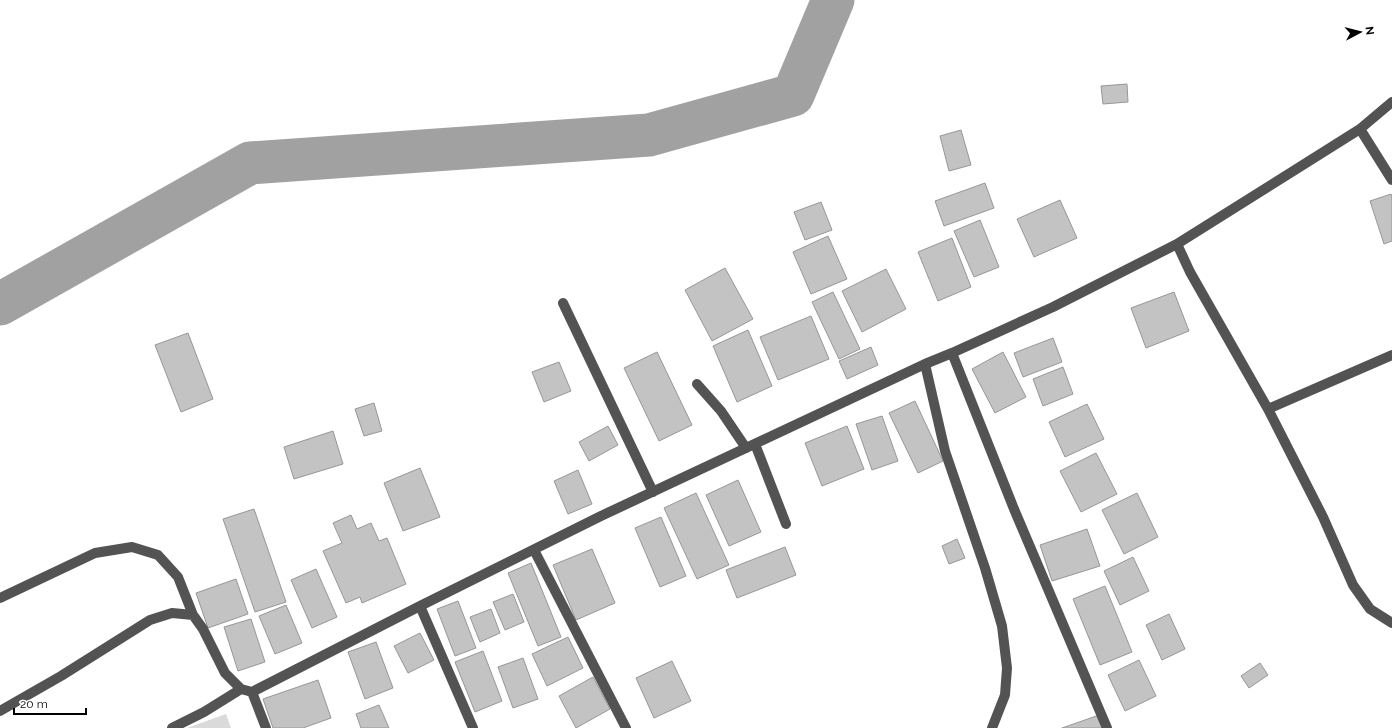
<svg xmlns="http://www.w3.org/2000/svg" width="1392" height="728" font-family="Raleway,sans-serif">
  <rect width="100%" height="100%" fill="#fff"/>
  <!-- garden -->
  <path fill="#dadada" d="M226,714L231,728H187Z"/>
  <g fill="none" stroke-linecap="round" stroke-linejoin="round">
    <!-- river -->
    <path stroke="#a1a1a1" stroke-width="43" d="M0,304L250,163L649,135L793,95L833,0"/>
  </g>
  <!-- building -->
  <path fill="#c3c3c3" stroke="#979797" d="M1127,84L1128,102L1103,104L1101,86Z
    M961,130L971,165L949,171L940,136Z
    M985,183L994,208L944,226L935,201Z
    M1391,194L1392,197V241L1384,244L1370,201Z
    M1060,200L1077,238L1034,257L1017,219Z
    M821,202L832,230L805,240L794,212Z
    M980,220L999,267L974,277L954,231Z
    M828,236L847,279L811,294L793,252Z
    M952,238L971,287L938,301L918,252Z
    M725,268L753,319L712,341L685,290Z
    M886,269L906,309L862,332L842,291Z
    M833,292L860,349L839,359L812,302Z
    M1174,292L1189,331L1146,348L1131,308Z
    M811,316L829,359L778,380L760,337Z
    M748,330L772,386L737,402L713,346Z
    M188,333L213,399L181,412L155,345Z
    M1053,338L1062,362L1023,377L1014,353Z
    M871,347L878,365L847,379L839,361Z
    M657,352L692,425L659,441L624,368Z
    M1003,352L1026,397L995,413L972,369Z
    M559,362L571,391L544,402L532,372Z
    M1063,367L1073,394L1043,406L1033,379Z
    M915,401L943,461L918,473L889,413Z
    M374,403L382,431L364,436L355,409Z
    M1087,404L1104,439L1065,457L1049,422Z
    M882,416L898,461L872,470L856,424Z
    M608,426L618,445L589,461L579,442Z
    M847,426L864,469L822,486L805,443Z
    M333,431L343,464L294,479L284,447Z
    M1096,453L1117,494L1081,512L1060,471Z
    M420,468L440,517L403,531L384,483Z
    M578,470L592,504L568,514L554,481Z
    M738,480L761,532L729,546L706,495Z
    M696,493L729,565L697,579L664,508Z
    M1137,493L1158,537L1124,554L1102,510Z
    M254,509L286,602L255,612L223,519Z
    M351,515L357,529L371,523L379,541L387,538L406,584L362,603L360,597L346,603L323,551L342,543L333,523Z
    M661,517L686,576L660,587L635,528Z
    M1087,529L1100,566L1052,581L1040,545Z
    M957,539L965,558L949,564L942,546Z
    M785,547L796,575L737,598L726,570Z
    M592,549L615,603L576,620L553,565Z
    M1133,557L1149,591L1120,605L1104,571Z
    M531,563L561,637L538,646L508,573Z
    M316,569L337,617L312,628L291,580Z
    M236,579L248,614L208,628L196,593Z
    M1105,586L1132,652L1100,665L1073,599Z
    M513,594L524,622L505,630L493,602Z
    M458,601L476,648L455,656L437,609Z
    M286,605L302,643L275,654L259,616Z
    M491,609L500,633L480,642L470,617Z
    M1169,614L1185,649L1162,660L1146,625Z
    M251,619L265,662L238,671L224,627Z
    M420,633L434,660L408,673L394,646Z
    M568,637L583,668L547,686L532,654Z
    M376,642L393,688L365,699L348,652Z
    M483,651L502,701L475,712L455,662Z
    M523,658L538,699L513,708L498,667Z
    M1139,660L1156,696L1125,711L1108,675Z
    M672,661L691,701L654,718L636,678Z
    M1260,663L1268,675L1249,688L1241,676Z
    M593,677L610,709L576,728L559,696Z
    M318,680L331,718L303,728H273L263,699Z
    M379,705L389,728H361L356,714Z
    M1099,715L1104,728H1062Z"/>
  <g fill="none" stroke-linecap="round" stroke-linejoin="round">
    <!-- minor -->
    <path stroke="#535353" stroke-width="10" d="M1360,129L1392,180
      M1177,244L1190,272L1268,409L1323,517L1353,585L1370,609L1392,623
      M563,303L653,492
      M952,353L1014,509L1107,728
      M925,364L945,451L985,568L1002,626L1007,668L1005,695L992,728
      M697,384L721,411L746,448
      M1268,409L1392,355
      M755,444L786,524
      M534,550L626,728
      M0,598L95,553L132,547L158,555L178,577L193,615
      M420,606L473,728
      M252,692L266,728
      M0,711L61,676L150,620L172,613L193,615L203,629L225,673L241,689L252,692L420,606L601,516L925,364L952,353L1053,307L1177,244L1360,129L1392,102
      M172,728L204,712L241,689"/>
  </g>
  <!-- north arrow -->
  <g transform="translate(1360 32) rotate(83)" stroke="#ffffff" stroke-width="3" paint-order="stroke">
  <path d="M0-3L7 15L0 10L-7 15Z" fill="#000000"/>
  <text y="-6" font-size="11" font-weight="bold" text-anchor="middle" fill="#000000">N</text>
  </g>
  <!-- scale -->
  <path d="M14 708v6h72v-6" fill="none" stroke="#000000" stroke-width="2"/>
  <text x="20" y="708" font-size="12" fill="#000000" stroke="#ffffff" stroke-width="3" paint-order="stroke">20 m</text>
</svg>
